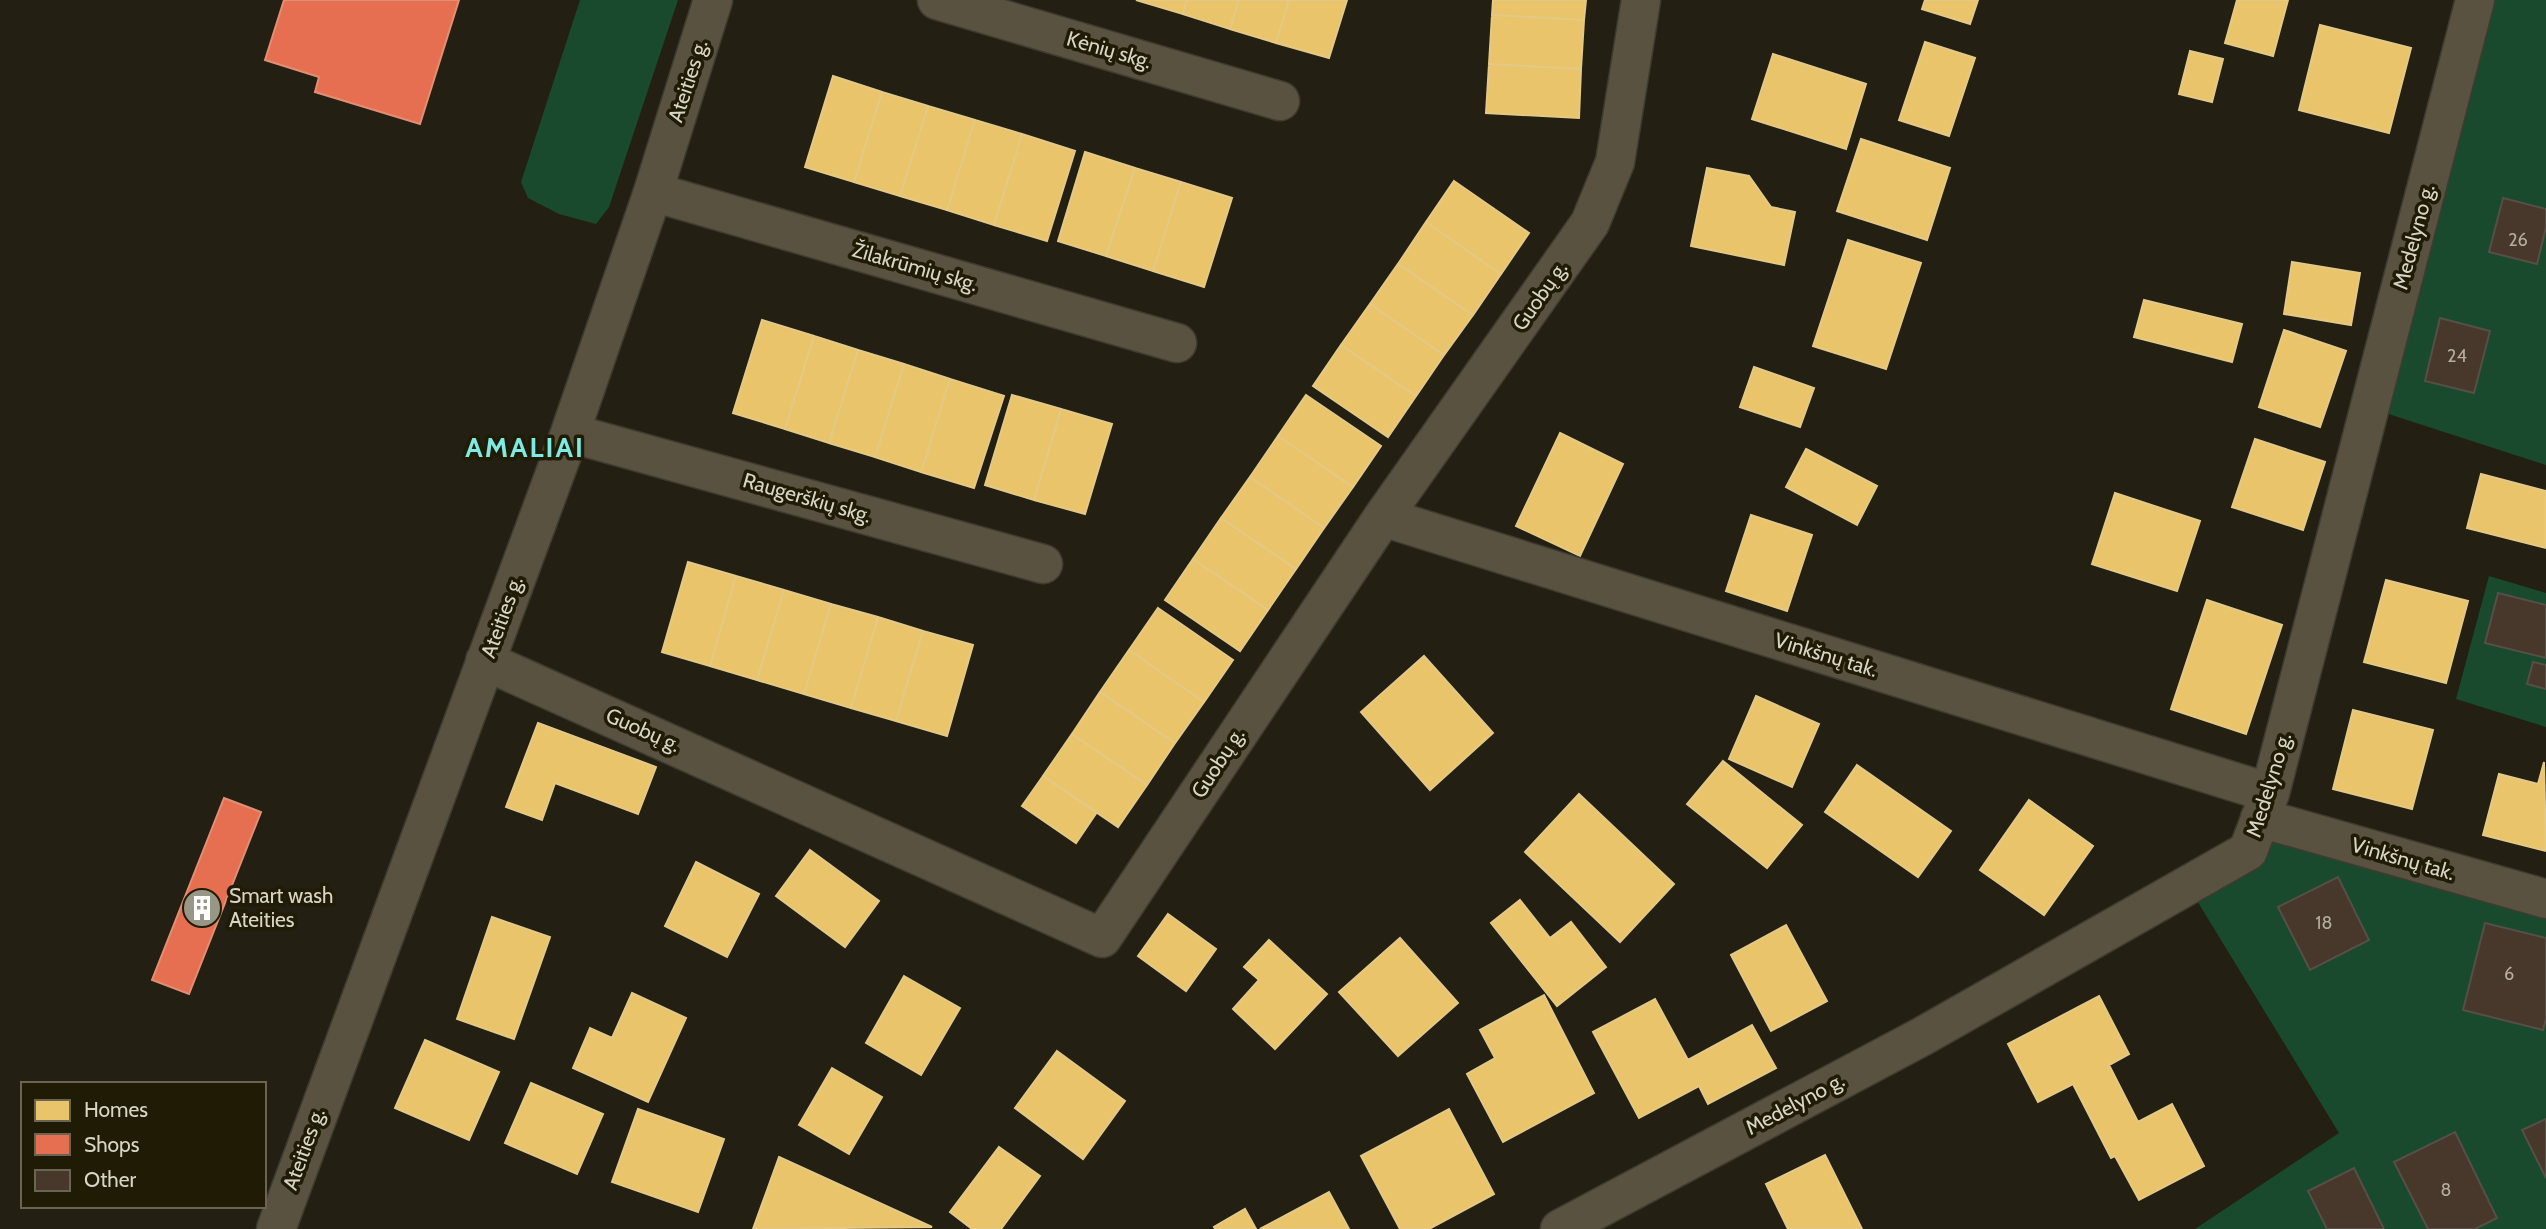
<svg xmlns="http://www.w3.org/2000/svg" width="2546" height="1229" font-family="Cabin,sans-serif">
  <rect width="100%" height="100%" fill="#232013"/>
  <!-- green -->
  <path fill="#194a2d" d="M580,0H678L609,207L596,224L559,214L528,198L521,182Z
    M2475,0H2546V465L2370,408Z
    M2489,576L2546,593V727L2456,699Z
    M2260,818L2546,899V1229H2195L2339,1133L2188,886Z"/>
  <!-- homes -->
  <path fill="#e9c46a" stroke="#e4c986" stroke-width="2" d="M1136,0H1187L1183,14Z
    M1187,0H1239L1230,29L1183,14Z
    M1239,0H1289L1276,43L1230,29Z
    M1289,0H1347L1329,58L1276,43Z
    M1493,0H1586L1584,20L1492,15Z
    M1925,0H1978L1970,24L1922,9Z
    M2237,0H2288L2273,56L2225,43Z
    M1492,15L1584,20L1581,69L1489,64Z
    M2320,25L2411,48L2389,133L2299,110Z
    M1925,42L1975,58L1949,136L1899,120Z
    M2190,51L2223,59L2212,102L2179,94Z
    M1773,54L1866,84L1846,149L1752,119Z
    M1489,64L1581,69L1579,118L1486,113Z
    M833,76L882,92L854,182L805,167Z
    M882,92L928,106L900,196L854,182Z
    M928,106L975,120L947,210L900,196Z
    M975,120L1022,134L994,225L947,210Z
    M1022,134L1075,151L1047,241L994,225Z
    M1861,139L1950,168L1927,240L1837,211Z
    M1085,152L1135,168L1106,256L1058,241Z
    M1135,168L1181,182L1153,271L1106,256Z
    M1707,168L1749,176L1771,207L1795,212L1784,265L1691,246Z
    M1454,181L1529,233L1501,274L1426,222Z
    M1181,182L1232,198L1204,287L1153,271Z
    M1426,222L1501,274L1473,315L1398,264Z
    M1848,240L1921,263L1886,369L1813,346Z
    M2292,262L2360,273L2351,325L2284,314Z
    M1398,264L1473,315L1444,355L1370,304Z
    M2144,300L2242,324L2232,362L2134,337Z
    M1370,304L1444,355L1416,396L1341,345Z
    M762,320L814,336L785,429L733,413Z
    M2284,330L2346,351L2320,427L2259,407Z
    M814,336L858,350L829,443L785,429Z
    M1341,345L1416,396L1388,437L1313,386Z
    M858,350L904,364L875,457L829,443Z
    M904,364L950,379L921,472L875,457Z
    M1754,367L1814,388L1800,427L1740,407Z
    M950,379L1004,396L974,488L921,472Z
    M1012,395L1061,409L1034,500L985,485Z
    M1306,395L1381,446L1353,487L1278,436Z
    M1061,409L1112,424L1085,514L1034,500Z
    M1560,433L1623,464L1580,556L1516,526Z
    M1278,436L1353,487L1324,528L1250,477Z
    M2255,439L2325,462L2303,530L2232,507Z
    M1806,449L1877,486L1857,525L1786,487Z
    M2481,474L2546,491V548L2467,528Z
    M1250,477L1324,528L1296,569L1221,518Z
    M2115,493L2200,521L2177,591L2092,564Z
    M1751,515L1812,535L1787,611L1726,591Z
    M1221,518L1296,569L1268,610L1193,559Z
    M1193,559L1268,610L1240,651L1165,600Z
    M688,562L736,576L710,666L662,652Z
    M736,576L784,590L757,680L710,666Z
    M2386,580L2468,601L2446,683L2364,662Z
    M784,590L831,604L804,694L757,680Z
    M2207,600L2282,625L2246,734L2171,709Z
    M831,604L878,617L851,708L804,694Z
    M1158,608L1233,660L1204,702L1129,650Z
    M878,617L923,631L896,721L851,708Z
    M923,631L973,645L947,736L896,721Z
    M1129,650L1204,702L1175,743L1100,692Z
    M1424,656L1493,733L1430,790L1361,712Z
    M1100,692L1175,743L1147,785L1072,734Z
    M1756,696L1819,724L1792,787L1729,759Z
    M2353,710L2433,730L2412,809L2333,789Z
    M538,723L656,767L638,814L555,783L542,820L506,807Z
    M1072,734L1147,785L1118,827L1043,776Z
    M1723,761L1802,825L1767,868L1687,804Z
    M2544,762L2546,851L2483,835L2499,774L2538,784Z
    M1857,765L1951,831L1918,877L1825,812Z
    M1043,776L1097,812L1076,843L1022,806Z
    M1579,794L1674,884L1620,942L1525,852Z
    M2029,800L2093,846L2044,915L1980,870Z
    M810,850L879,901L845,947L776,896Z
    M696,862L759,894L727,957L665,926Z
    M1520,900L1550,938L1571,922L1606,967L1557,1006L1491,923Z
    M1168,914L1216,949L1186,991L1138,956Z
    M492,917L550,937L514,1039L457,1019Z
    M1786,925L1827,1001L1771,1031L1731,955Z
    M1400,938L1458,1003L1398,1056L1339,992Z
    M1269,940L1327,994L1275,1049L1233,1009L1259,980L1244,967Z
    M904,976L960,1008L921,1075L866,1043Z
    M632,993L686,1018L648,1102L573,1068L590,1028L612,1038Z
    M1544,995L1594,1093L1503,1142L1467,1074L1495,1058L1480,1030Z
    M2099,996L2129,1054L2109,1065L2138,1122L2172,1104L2204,1166L2139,1200L2115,1156L2111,1158L2073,1084L2038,1102L2008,1044Z
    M1655,999L1688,1060L1752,1025L1776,1068L1708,1104L1699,1086L1639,1118L1593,1032Z
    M425,1040L499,1072L469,1140L395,1108Z
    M1057,1051L1125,1101L1083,1159L1015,1108Z
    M832,1068L882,1097L849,1154L799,1125Z
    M531,1083L603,1114L577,1174L505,1143Z
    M638,1109L724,1139L698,1212L612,1182Z
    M1449,1109L1494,1194L1429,1229H1400L1361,1156Z
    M999,1147L1040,1176L1001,1229H972L950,1212Z
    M1825,1155L1862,1229H1788L1766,1184Z
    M779,1157L932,1227L753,1229Z
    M1329,1192L1349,1229H1260Z
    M1245,1209L1256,1229H1215L1214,1227Z"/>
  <!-- shops -->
  <path fill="#e76f51" stroke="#e28e74" stroke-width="2" d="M284,0H459L420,124L315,92L319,77L265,60Z
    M224,798L261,812L189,994L152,980Z"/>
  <!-- building -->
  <path fill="#47382b" stroke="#564f47" stroke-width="2" d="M2503,198L2546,209V227L2537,264L2489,252Z
    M2440,318L2490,331L2474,393L2425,381Z
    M2498,593L2546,605V658L2485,643Z
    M2533,662L2546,665V689L2527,684Z
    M2338,877L2369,940L2310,970L2278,907Z
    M2485,923L2546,938V1019L2543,1030L2463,1010Z
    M2546,1119V1178L2522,1130Z
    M2455,1132L2497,1218L2475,1229H2428L2394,1162Z
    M2354,1168L2384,1229H2327L2308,1191Z"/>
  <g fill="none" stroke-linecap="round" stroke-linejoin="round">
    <defs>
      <path id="minor" d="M937,0L1280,101
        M653,192L1177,343
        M570,433L1043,564
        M1383,517L2270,793
        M485,661L1102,938L1383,517L1590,223L1615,162L1641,0
        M2260,818L2546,899
        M276,1229L570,433L653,192L713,0
        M1560,1229L1923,1036L2248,851L2270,793L2475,0"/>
    </defs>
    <!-- minor casing -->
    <use href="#minor" stroke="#3e3c31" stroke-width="41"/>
    <!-- minor -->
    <use href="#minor" stroke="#5a5241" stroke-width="38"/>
  </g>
  <!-- icons -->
  <defs>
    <symbol id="building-disc" viewBox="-11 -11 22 22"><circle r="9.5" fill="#989687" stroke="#1f1b04"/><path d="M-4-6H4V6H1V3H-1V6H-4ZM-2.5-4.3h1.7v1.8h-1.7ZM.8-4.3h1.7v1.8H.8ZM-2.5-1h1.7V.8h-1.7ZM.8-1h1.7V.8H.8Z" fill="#fff"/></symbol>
  </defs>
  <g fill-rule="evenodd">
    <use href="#building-disc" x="180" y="886" width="44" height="44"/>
  </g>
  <g text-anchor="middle" stroke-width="7" stroke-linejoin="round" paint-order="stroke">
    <!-- number labels -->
    <g font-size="18" fill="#b3ae9f">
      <text x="2518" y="246">26</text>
      <text x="2457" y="362">24</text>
      <text x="2324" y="929">18</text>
      <text x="2509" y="980">6</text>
      <text x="2446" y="1196">8</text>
    </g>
    <!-- street labels -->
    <g font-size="21" fill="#d7d5c6" stroke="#1f1b04">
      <text transform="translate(1109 50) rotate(16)" y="7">Kėnių skg.</text>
      <text transform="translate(688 81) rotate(-72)" y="7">Ateities g.</text>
      <text transform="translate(2414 237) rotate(-75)" y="7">Medelyno g.</text>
      <text transform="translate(915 267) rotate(16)" y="7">Žilakrūmių skg.</text>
      <text transform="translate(1540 296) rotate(-55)" y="7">Guobų g.</text>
      <text transform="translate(807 498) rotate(16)" y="7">Raugerškių skg.</text>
      <text transform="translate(502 617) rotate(-70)" y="7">Ateities g.</text>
      <text transform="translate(1826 655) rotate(17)" y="7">Vinkšnų tak.</text>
      <text transform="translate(643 730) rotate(24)" y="7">Guobų g.</text>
      <text transform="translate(1218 763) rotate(-57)" y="7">Guobų g.</text>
      <text transform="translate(2269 785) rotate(-73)" y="7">Medelyno g.</text>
      <text transform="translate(2403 859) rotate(16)" y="7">Vinkšnų tak.</text>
      <text transform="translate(1795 1104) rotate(-28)" y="7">Medelyno g.</text>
      <text transform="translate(304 1149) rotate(-70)" y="7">Ateities g.</text>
    </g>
    <!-- poi labels -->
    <g font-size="21" fill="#d7d5c6" stroke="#1f1b04" text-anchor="start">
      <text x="229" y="903">Smart wash<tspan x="229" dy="24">Ateities</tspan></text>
    </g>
    <!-- district labels -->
    <g font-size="28" font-weight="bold" letter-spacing="2" fill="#7feae4" stroke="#1f1b04">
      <text x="525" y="457">AMALIAI</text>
    </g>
  </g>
  <!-- legend -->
  <rect x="21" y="1082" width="245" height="126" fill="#1f1b04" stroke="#696552" stroke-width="2"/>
  <rect x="35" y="1100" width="35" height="21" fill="#e9c46a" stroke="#696552" stroke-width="2"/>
  <text x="84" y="1117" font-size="21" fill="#d7d5c6">Homes</text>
  <rect x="35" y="1134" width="35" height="21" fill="#e76f51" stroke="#696552" stroke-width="2"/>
  <text x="84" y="1152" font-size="21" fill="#d7d5c6">Shops</text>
  <rect x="35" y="1170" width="35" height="21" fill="#47382b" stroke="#696552" stroke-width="2"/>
  <text x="84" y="1187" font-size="21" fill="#d7d5c6">Other</text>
</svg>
